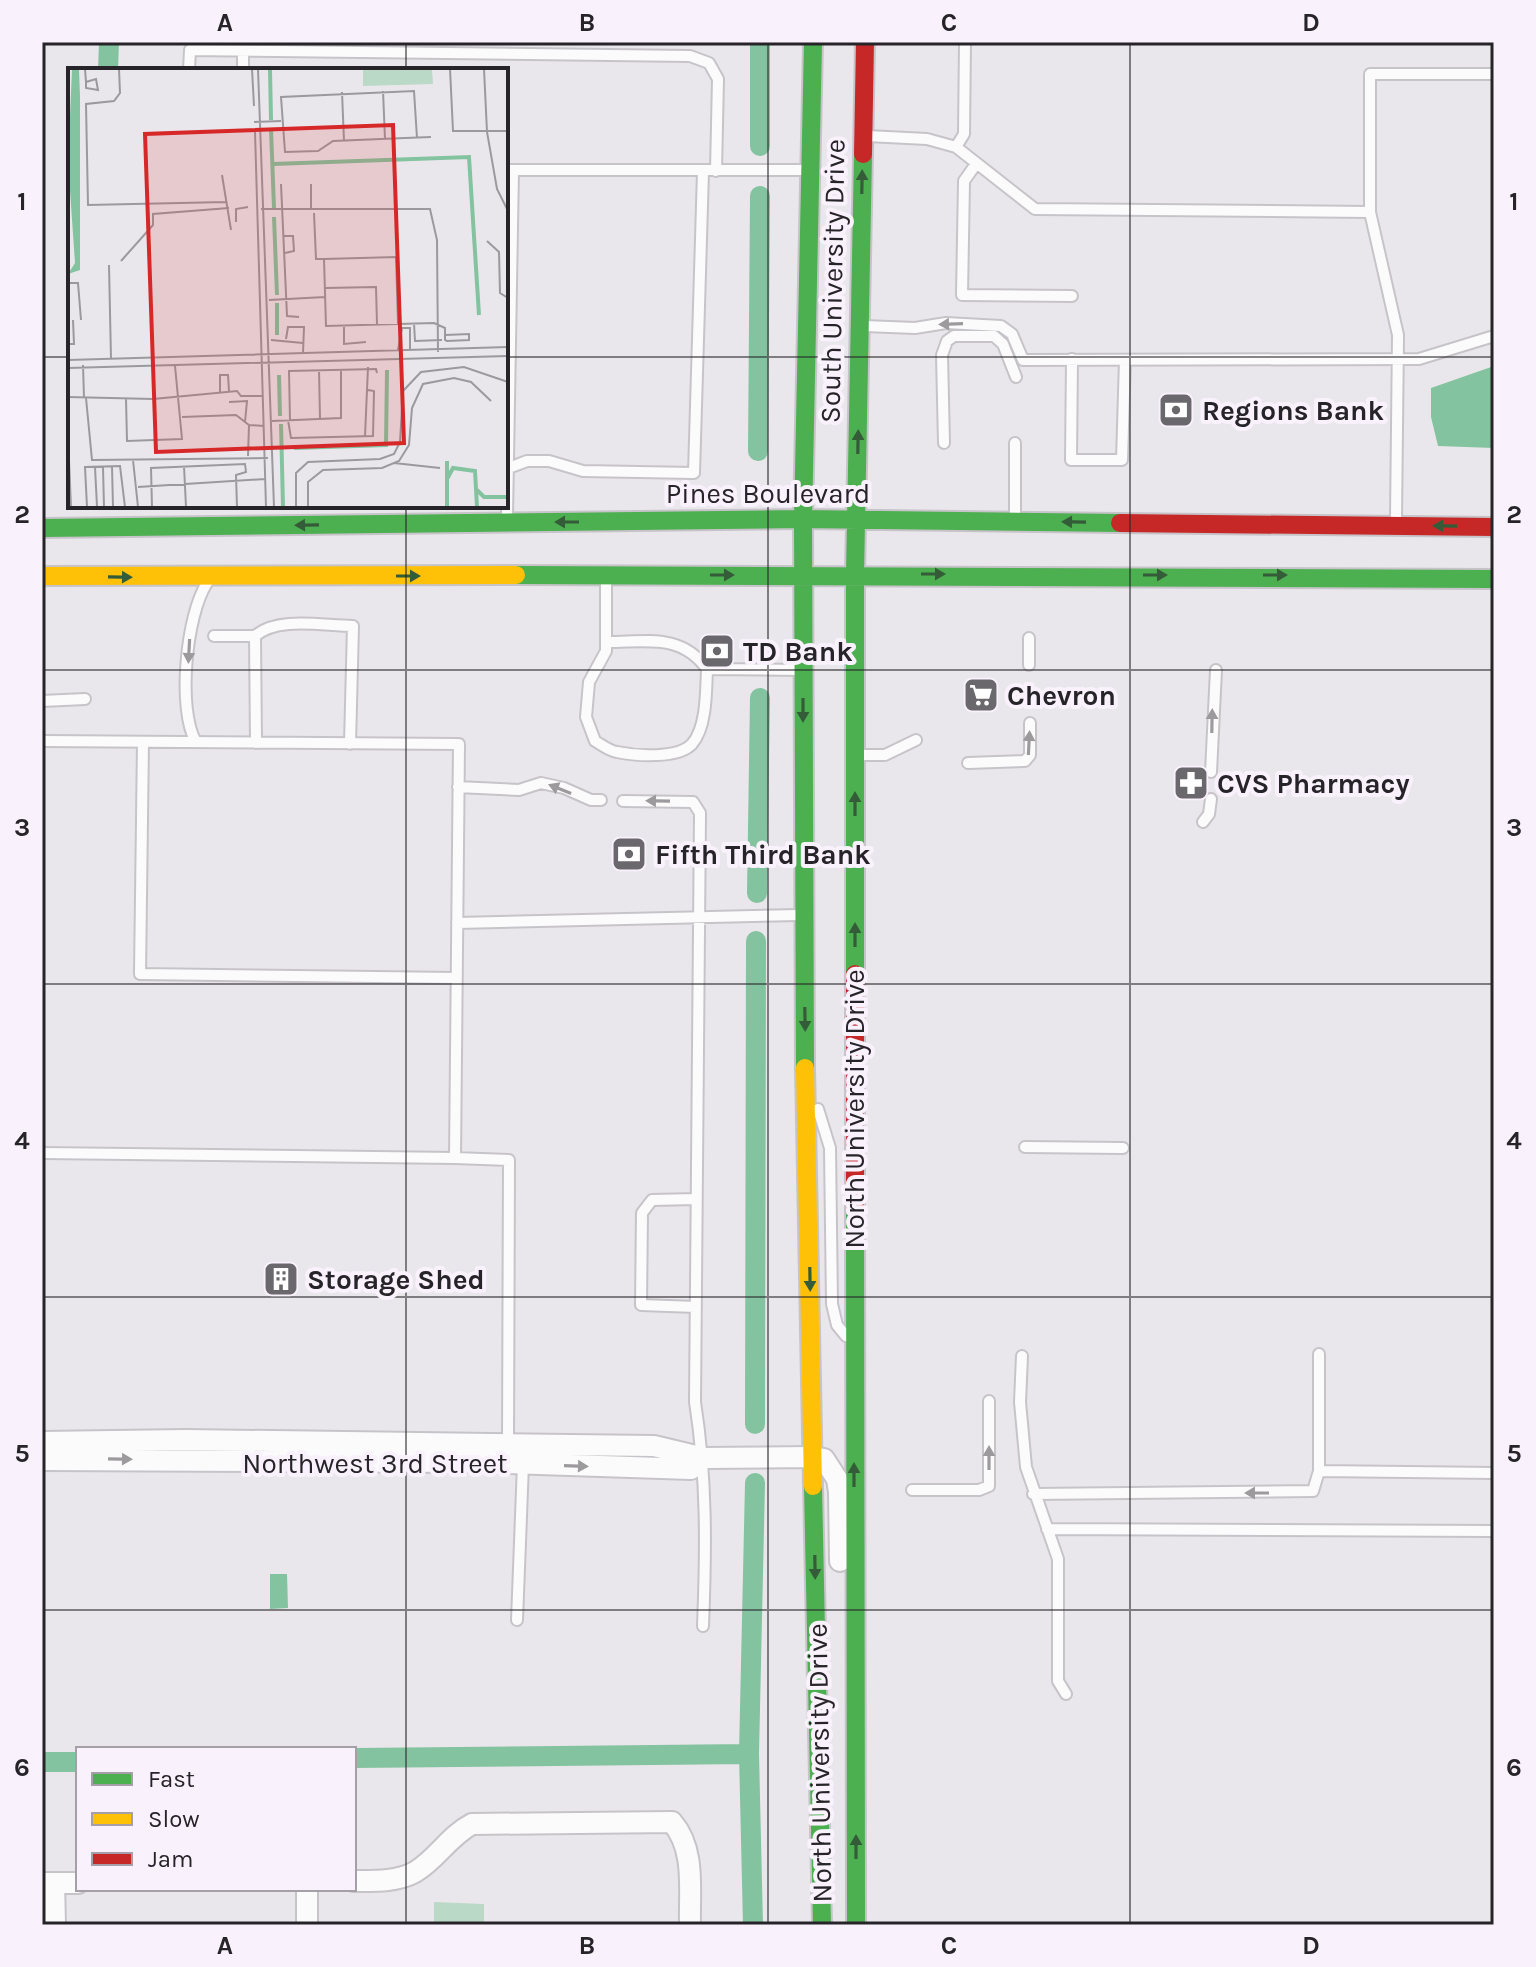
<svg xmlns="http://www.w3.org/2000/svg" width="1536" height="1967" font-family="Karla,sans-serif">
  <rect width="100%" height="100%" fill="#eae7ec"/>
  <!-- green -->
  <path fill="#bbd9c7" d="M434,1902L484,1904V1925H434Z"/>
  <!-- water -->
  <path fill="#84c39f" d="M1494,366V448L1438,446L1431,417V388Z
    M270,1574H287L288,1608L270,1609Z"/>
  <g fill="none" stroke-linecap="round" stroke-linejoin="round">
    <!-- canal -->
    <path stroke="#84c39f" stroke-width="20" d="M108,70L109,42
      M760,146V42
      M758,451L760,196
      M757,893L760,698
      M755,1424L756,941
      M354,1758L749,1754
      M42,1762H78
      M753,1925L749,1754L755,1483"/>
    <defs>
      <path id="lane" d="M189,70L190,50L690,56L709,63L718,79L716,171
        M243,70V52
        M867,136L927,139L956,147L1035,209L1370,212
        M956,147L964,134L965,42
        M976,164L964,181L962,295L1072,296
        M506,170H808
        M864,326L915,328L946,323L1001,326L1012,334L1023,360L1419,359L1494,336
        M1072,359L1071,460H1122L1125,360
        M944,443L942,355L947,341L954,336H994L1003,344L1016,377
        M1015,443V513
        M506,469L527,461H549L583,471L694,473L703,172
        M507,516L513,170
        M1396,519L1398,335L1370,212V74H1494
        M606,580V651L589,682L586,717L595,741C602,745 609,751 617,752C636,756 678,759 692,744C707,727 706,690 707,669C681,633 647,642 607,642
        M214,636H255C278,616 323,626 353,626L350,744
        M255,636L256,743
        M1029,638V665
        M707,669L801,670
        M42,701L85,699
        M42,741L459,744L455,1158L509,1160L508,1444
        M143,742L140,974L456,978
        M196,742C177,710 186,615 207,583
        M861,755H885L916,740
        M968,763L1025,761L1030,755V723
        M1211,772L1216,670
        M458,787L519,790L541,783L564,788L591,800H601
        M623,801L693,802L700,813L695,1402C707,1478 706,1550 703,1626
        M1203,822L1209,814L1211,799
        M457,923L799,915
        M818,1109L830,1148L832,1304L837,1325L846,1336
        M1025,1147L1123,1148
        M42,1153L455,1158
        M696,1307L641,1305L642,1213L652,1200L696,1199
        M1022,1356L1020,1402L1026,1467L1058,1559V1681L1066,1694
        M1319,1471L1494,1473
        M912,1490H979L989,1486V1401
        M1033,1494L1313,1491L1319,1471V1354
        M1047,1529L1494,1531
        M517,1620L523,1464"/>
      <path id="street" d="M42,1442L186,1440L654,1446L704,1458
        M42,1460L481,1462L691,1469L704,1458L813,1457L824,1459L837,1479L839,1492L840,1561
        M354,1881C374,1881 397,1882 415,1872C437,1859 449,1836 472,1824L672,1822C696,1850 689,1890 690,1925
        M42,1883H78
        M54,1883L55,1925
        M307,1925V1889"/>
      <path id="fast" d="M42,528L803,519L1120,523
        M516,575L1494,579
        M855,974V574L863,154
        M805,1068L803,519L813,42
        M855,1207L856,1925
        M813,1486L822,1925"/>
      <path id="slow" d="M42,576L516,575
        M805,1068L813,1486"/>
      <path id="jam" d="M863,154L865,42
        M1120,523L1494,527
        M855,974V1207"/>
    </defs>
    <!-- lane casing -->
    <use href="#lane" stroke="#c7c4c9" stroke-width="14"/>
    <!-- street casing -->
    <use href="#street" stroke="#c7c4c9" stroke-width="24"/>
    <!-- fast casing -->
    <use href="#fast" stroke="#c7c4c9" stroke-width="22"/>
    <!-- slow casing -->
    <use href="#slow" stroke="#c7c4c9" stroke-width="22"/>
    <!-- jam casing -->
    <use href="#jam" stroke="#c7c4c9" stroke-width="22"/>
    <!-- lane -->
    <use href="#lane" stroke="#fcfbfc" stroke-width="10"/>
    <!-- street -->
    <use href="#street" stroke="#fcfbfc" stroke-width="20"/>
    <!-- fast -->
    <use href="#fast" stroke="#4caf50" stroke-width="18"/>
    <!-- slow -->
    <use href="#slow" stroke="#ffc107" stroke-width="18"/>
    <!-- jam -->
    <use href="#jam" stroke="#c62828" stroke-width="18"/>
  </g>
  <!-- one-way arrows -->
  <defs><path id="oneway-solid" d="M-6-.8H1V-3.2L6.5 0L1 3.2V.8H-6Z" transform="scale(2)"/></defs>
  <g fill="#355c38">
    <use href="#oneway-solid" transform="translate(862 182) rotate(-89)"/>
    <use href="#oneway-solid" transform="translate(858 442) rotate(-89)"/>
    <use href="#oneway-solid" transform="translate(567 522) rotate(180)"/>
    <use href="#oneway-solid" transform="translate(1074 522) rotate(-179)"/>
    <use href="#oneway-solid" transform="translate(307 525) rotate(179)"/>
    <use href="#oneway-solid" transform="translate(1445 526) rotate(-179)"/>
    <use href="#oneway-solid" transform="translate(933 574)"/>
    <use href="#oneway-solid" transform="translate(722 575)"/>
    <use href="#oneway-solid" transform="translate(1155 575)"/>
    <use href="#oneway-solid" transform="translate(1275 575)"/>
    <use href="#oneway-solid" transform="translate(408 576)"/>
    <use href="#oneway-solid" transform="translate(120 577) rotate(1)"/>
    <use href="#oneway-solid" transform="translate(803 710) rotate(90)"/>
    <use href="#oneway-solid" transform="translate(855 804) rotate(-90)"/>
    <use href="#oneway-solid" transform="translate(855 935) rotate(-90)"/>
    <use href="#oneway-solid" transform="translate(805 1019) rotate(89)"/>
    <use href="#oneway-solid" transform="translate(810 1279) rotate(89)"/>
    <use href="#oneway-solid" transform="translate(854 1475) rotate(-90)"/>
    <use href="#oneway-solid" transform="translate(815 1567) rotate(89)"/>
    <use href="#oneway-solid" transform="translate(856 1847) rotate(-90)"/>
  </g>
  <g fill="#9c9a9d">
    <use href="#oneway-solid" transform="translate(951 324) rotate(178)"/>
    <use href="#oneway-solid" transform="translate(189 651) rotate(93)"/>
    <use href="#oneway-solid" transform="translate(1212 721) rotate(-89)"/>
    <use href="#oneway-solid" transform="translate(1029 743) rotate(-87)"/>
    <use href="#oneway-solid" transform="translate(560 789) rotate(-158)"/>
    <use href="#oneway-solid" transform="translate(658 801) rotate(-179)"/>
    <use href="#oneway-solid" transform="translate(989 1458) rotate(-90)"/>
    <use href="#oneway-solid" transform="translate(120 1459) rotate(1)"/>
    <use href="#oneway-solid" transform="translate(576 1466) rotate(2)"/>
    <use href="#oneway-solid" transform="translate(1257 1493) rotate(180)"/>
  </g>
  <!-- grid -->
  <path fill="none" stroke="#262428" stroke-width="2" stroke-opacity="0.55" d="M406,42V70M768,42V1925M1130,42V1925M42,357H70M506,357H1494M406,506V1925M42,670H1494M42,984H1494M42,1297H1494M42,1610H1494"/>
  <!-- icons -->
  <defs>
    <symbol id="bank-square" viewBox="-11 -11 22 22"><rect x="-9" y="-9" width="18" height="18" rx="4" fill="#6b686d" stroke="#f9f1fc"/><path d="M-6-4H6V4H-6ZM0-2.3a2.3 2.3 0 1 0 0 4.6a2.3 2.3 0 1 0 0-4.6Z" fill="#fff"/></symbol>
    <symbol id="supermarket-square" viewBox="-11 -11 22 22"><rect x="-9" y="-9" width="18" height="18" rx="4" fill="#6b686d" stroke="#f9f1fc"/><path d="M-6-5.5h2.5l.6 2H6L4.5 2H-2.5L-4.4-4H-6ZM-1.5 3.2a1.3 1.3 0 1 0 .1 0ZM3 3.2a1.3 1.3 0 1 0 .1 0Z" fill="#fff"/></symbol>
    <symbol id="pharmacy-square" viewBox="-11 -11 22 22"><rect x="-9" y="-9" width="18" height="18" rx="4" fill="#6b686d" stroke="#f9f1fc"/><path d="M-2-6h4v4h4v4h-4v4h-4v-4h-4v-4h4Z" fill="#fff"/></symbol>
    <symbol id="building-square" viewBox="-11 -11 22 22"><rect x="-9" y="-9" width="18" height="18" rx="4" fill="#6b686d" stroke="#f9f1fc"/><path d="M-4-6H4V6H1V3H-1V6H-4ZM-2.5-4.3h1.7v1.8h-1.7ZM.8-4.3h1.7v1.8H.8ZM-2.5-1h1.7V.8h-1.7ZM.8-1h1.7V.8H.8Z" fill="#fff"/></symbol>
  </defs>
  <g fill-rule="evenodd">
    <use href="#bank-square" x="1156" y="390" width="40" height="40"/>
    <use href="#bank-square" x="697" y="631" width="40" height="40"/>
    <use href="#supermarket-square" x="961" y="675" width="40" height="40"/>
    <use href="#pharmacy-square" x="1171" y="763" width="40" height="40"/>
    <use href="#bank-square" x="609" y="834" width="40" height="40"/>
    <use href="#building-square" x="261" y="1259" width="40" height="40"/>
  </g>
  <g text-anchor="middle" stroke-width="8" stroke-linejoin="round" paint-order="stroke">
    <!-- street labels -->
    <g font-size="28" fill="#262428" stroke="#f9f1fc">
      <text transform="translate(832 281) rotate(-89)" y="10">South University Drive</text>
      <text x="768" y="503">Pines Boulevard</text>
      <text transform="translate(854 1109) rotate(-90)" y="10">North University Drive</text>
      <text x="375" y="1473">Northwest 3rd Street</text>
      <text transform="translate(819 1763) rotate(-91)" y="10">North University Drive</text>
    </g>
    <!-- poi labels -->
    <g font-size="28" font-weight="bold" fill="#262428" stroke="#f9f1fc" text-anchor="start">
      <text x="1202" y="420">Regions Bank</text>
      <text x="743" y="661">TD Bank</text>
      <text x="1007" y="705">Chevron</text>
      <text x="1217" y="793">CVS Pharmacy</text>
      <text x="655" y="864">Fifth Third Bank</text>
      <text x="307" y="1289">Storage Shed</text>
    </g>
  </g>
  <!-- overview -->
  <g transform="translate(68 68)">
    <rect width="440" height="440" fill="#eae7ec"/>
    <path d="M295,1H364L365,16L295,18Z" fill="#bbd9c7"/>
    <path d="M4,1H11L12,28V202L0,206L7,195L0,94Z" fill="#84c39f"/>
    <path fill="none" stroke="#84c39f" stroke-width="4" d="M202,1L203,52M203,61L206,140M205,96L401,89L411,247M206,149L209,227M209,235V267M211,307L212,348M213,356L215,439M226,380L318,377L319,302M379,411L385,400L407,403L409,439M409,422L416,429H440M379,439V393"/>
    <path fill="none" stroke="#9c999e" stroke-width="2" d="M17,1L18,14V20L30,22L28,11L18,14M51,1L52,25L46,33L18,36L20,137L158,134M184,1L186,38M190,1L206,439M382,1L385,63H440M416,1L419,64L429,121L440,143M315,23L317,71M274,24L276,73M186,54L213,53M187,64L198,439M349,70L346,23L213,29L217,84L250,83L265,73L337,70L363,69M154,107L163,162M213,116L219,248L231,249M193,141H362L369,172L370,284M243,141V116M246,145L248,191H256L258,258L366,255L377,260V272L379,273L401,272V266L377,267M168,154V141L180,139M216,168H225L226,183L217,185M419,173L431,184L432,225L440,230M256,191L328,189L330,256M53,193L85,157V146L161,140M41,197L43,291M0,215H10L13,252M257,220L308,219L309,256M201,232L257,229M346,255L347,273L374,272M276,257V276L298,274M218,271L220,259H236L235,285M203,272L235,275M0,276H6L5,252M330,282L334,260H342V282M0,292L440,279M15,297L16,330M0,300L440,288M251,302L252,351M152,324V307H160L161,323M0,329L85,331L169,323L173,328H195M18,330L24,392L200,390M58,331L59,373L114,371L107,298M161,334L179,333L177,354M114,349L168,347L181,357L196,358M220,352L223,370L305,368L306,323L300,322M222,352L221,303L308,301L309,305M204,353L273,350V302M297,368L300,299M0,369L3,439M180,388L181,357M65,392L70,439M326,395L372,400M44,398L45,439M116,398L118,439M27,399L29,439M35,399L36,439M70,419L197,411M19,439L17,399L52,398L57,439M84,439L83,400L177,396L178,404L168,407L169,439M228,439V405L240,394L312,391L326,386L332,374L335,323L353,304L396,299L440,314M240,439V414L255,402L314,400L331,393L341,377L344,340L355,316L386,310L403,314L423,333"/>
    <path fill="#d62828" fill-opacity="0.15" stroke="#d62828" stroke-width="4" d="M325,57L336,375L88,384L77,66Z"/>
    <rect width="440" height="440" fill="none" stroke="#262428" stroke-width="4"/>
  </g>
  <!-- border -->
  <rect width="1536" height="1967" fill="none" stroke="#f9f1fc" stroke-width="88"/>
  <!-- legend -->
  <rect x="76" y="1747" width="280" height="144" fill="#f9f1fc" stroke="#a59fa7" stroke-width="2"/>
  <rect x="92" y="1773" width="40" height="12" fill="#4caf50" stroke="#a59fa7" stroke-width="2"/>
  <text x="148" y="1787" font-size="24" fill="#262428">Fast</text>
  <rect x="92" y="1813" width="40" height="12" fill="#ffc107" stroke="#a59fa7" stroke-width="2"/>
  <text x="148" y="1827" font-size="24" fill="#262428">Slow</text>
  <rect x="92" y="1853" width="40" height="12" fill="#c62828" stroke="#a59fa7" stroke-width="2"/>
  <text x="148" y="1867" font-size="24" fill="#262428">Jam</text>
  <rect x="44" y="44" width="1448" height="1879" fill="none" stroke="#262428" stroke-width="3"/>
  <g font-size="26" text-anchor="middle" font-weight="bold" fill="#262428">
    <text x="225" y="31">A</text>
    <text x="587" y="31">B</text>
    <text x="949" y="31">C</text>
    <text x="1311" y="31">D</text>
    <text x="22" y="210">1</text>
    <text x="1514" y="210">1</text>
    <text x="22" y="523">2</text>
    <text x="1514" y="523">2</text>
    <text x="22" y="836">3</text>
    <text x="1514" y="836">3</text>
    <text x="22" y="1149">4</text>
    <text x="1514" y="1149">4</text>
    <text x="22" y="1462">5</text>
    <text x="1514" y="1462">5</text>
    <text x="22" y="1776">6</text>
    <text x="1514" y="1776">6</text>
    <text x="225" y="1954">A</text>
    <text x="587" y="1954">B</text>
    <text x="949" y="1954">C</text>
    <text x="1311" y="1954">D</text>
  </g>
</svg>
